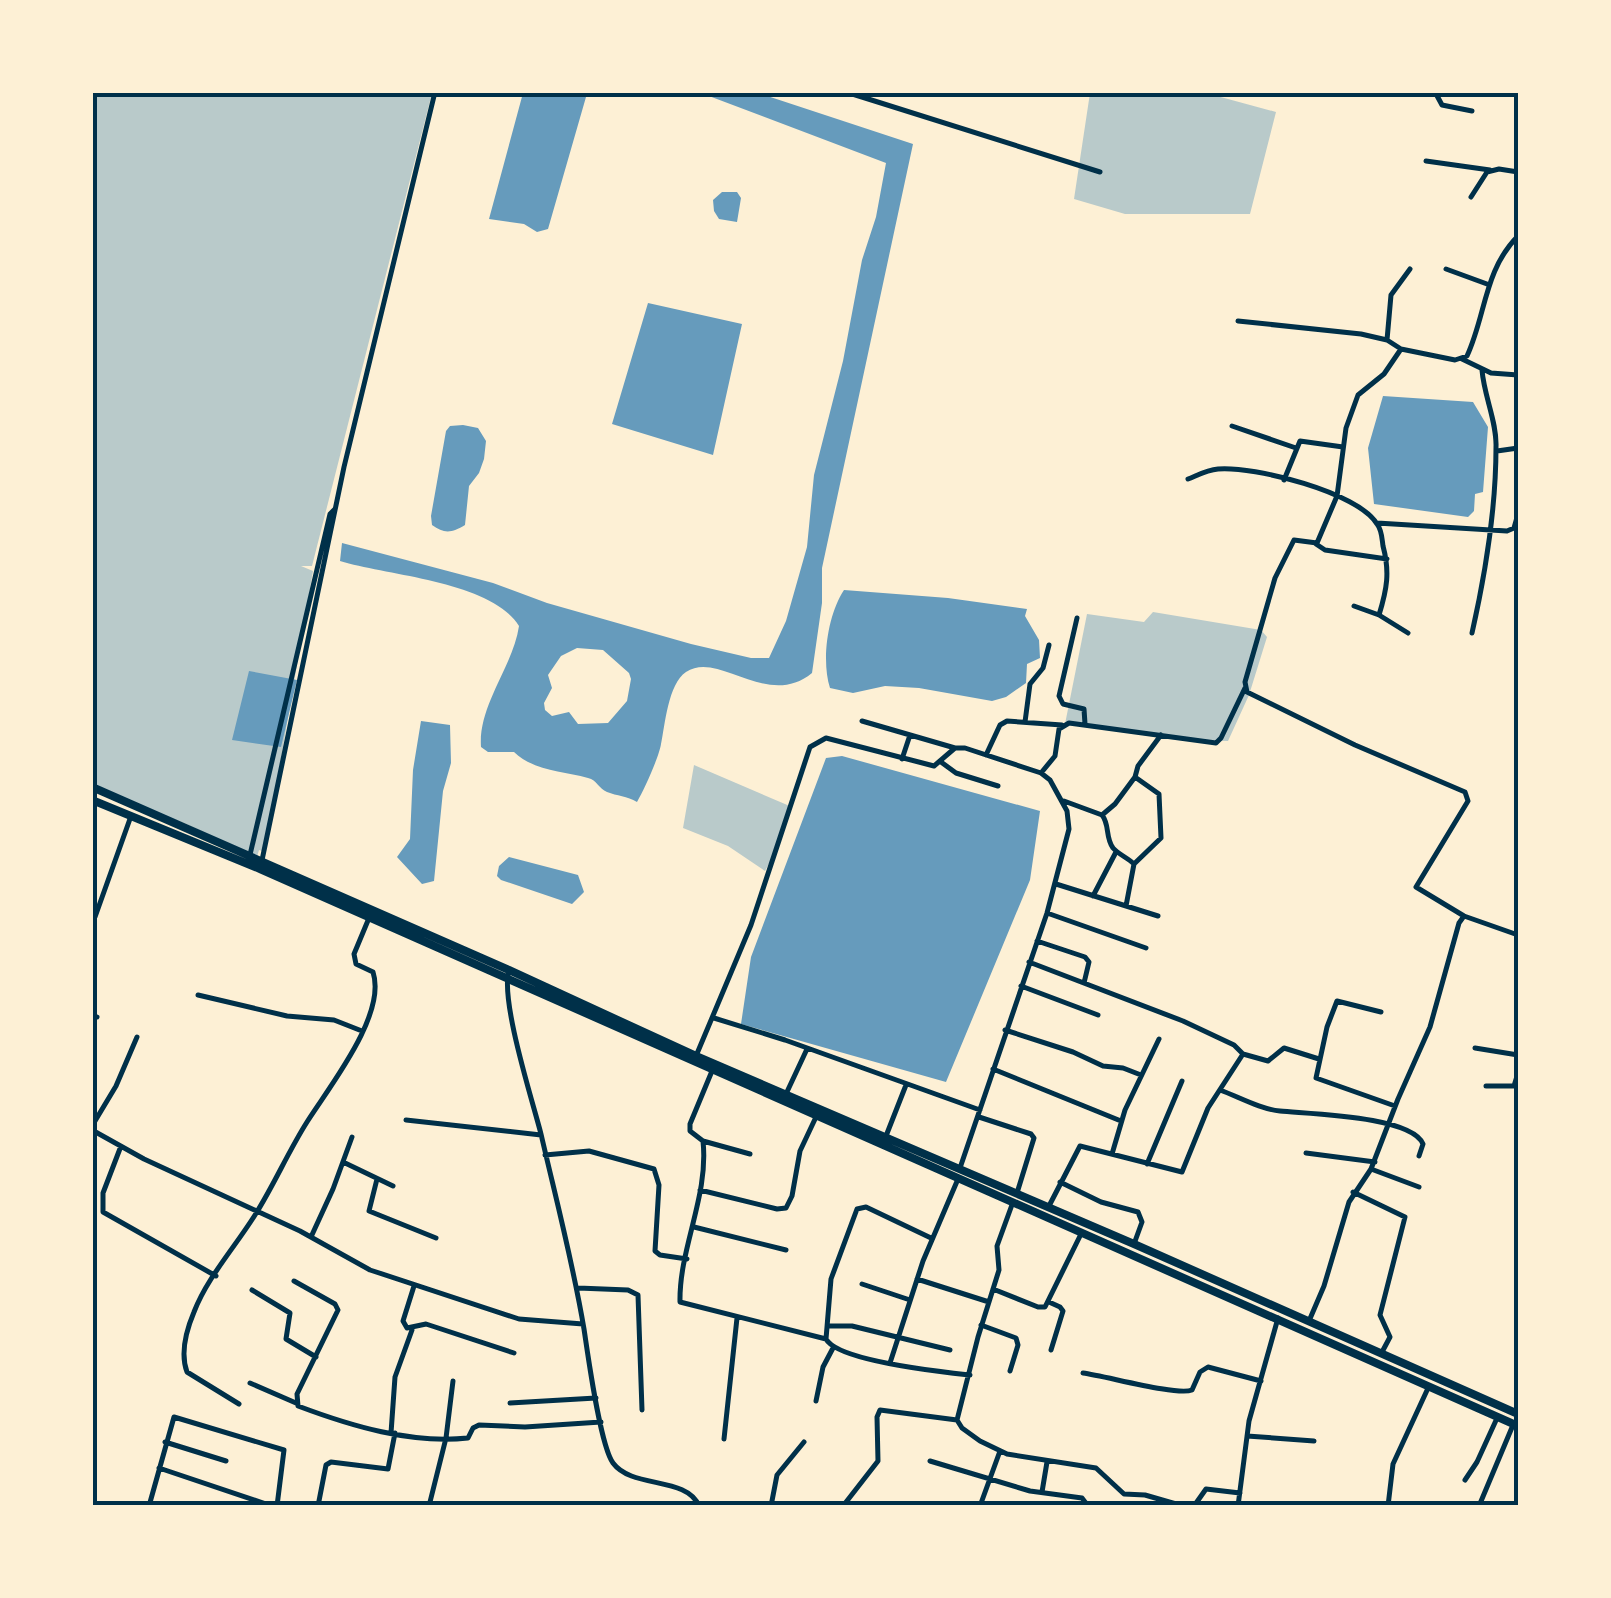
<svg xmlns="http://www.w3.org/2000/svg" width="1611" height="1598" font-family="Commissioner,sans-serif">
  <rect width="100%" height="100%" fill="#fdf0d5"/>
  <!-- green -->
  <path fill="#b9caca" d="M92,93H432L312,566H301L313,571L265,852L259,850L257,857L184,823L93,789Z
    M1090,93H1206L1276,112L1250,214H1125L1074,199Z
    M1153,612L1261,630L1267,637L1249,695L1228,741L1178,740L1065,724L1087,614L1144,622Z
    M694,765L792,807L778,847L765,871L728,846L683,828Z"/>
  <!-- water -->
  <path fill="#669bbc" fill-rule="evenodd" d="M523,93H574L586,97L548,229L537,232L524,224L489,219Z
    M701,93H758L913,144L822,568V603L812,673C767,710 719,650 686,672C668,684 665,725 661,744C659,757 644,790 637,802C627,796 617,796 607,792C599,789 597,780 588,778C563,771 534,771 514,752H488L481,747C478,705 513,667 519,626C491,581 389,576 340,561L342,543L493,583L547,603L691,644L751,658H769L786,621L807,547L814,475L843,361L862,260L876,217L886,163ZM577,648L603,650L629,673L631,679L627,701L608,723L578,724L569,712L552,716L545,710L544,703L552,688L548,675L561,656Z
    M722,192H737L741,198L737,222L719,219L714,211L713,200Z
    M648,303L742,324L713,455L612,424Z
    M1383,396L1473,402L1488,427L1483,492L1475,494L1474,511L1468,517L1374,504L1368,448Z
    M463,425L478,428L486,441L484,459L479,473L469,486L465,525C452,533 444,534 432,525L431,516L446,431L450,426Z
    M844,590L948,598L1027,609L1025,616L1039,640L1040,658L1027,664L1026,683L1006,697L992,701L919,688L885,686L853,693L830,688C821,660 828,614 844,590Z
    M249,671L297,680L281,747L232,740Z
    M421,721L450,725L451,763L443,791L434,881L422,884L397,857L410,839L413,770Z
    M842,756L1040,811L1030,880L946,1082L741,1024L751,957L826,758Z
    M509,857L578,875L584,892L572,904L501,880L497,876L499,866Z"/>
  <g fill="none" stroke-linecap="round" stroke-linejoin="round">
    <!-- minor -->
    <path stroke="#003049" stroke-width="5" d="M846,92L1100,172
      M1435,92L1442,105L1472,111
      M1426,161L1490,170
      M1471,197L1487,172L1499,169L1518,172
      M1518,236C1484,270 1486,315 1467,356L1455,360L1401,349L1384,374L1358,395L1346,428L1337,496L1317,543L1294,540L1275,578L1245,682L1247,692L1355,745L1465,792L1468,801L1416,887L1464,916L1518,935
      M1446,269L1487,284
      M1238,321L1361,334L1387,340L1401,349
      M1387,340L1391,295L1410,269
      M1462,359L1491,373L1518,375
      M1232,426L1296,448
      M1497,451L1518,448
      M1188,479C1198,475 1207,470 1218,469C1254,466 1358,492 1377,524C1382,530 1382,539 1383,546C1390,572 1387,589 1379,615L1408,633
      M1284,480L1300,441L1343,447
      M1377,523L1507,531L1514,528L1518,514
      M1316,544L1325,550L1387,559
      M1354,606L1379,615
      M1077,618L1059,696L1063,704L1084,709L1085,724
      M1472,633C1486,571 1496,510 1496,447C1497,422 1484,396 1482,370
      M862,721L955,748
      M1025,722L1030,684L1043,668L1049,645
      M986,755L1000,725L1007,721L1062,725
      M902,759L910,735
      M941,762L956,773L998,786
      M1041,773L1055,756L1059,729L1069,723L1216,743L1221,738L1245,688
      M1064,801L1102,815C1110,825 1105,837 1113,848C1118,854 1128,858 1134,864L1126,906
      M1102,815L1115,804L1135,777
      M249,859L330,514L335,509
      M1134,864L1161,838L1159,794L1135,777L1138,766L1161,735
      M261,865L344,467L435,92
      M1056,884L1158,916
      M1093,896L1116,852
      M1047,913L1146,948
      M95,917L131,816
      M1037,941L1085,957L1089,962L1084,983
      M1029,962L1183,1021L1234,1045L1242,1053
      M509,970C500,1000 532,1099 541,1134C556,1199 573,1263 584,1329C588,1355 600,1445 613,1463C632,1489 687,1476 699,1506
      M1021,986L1098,1015
      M198,995L287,1016L334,1020L362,1031
      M1381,1012L1337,1001L1327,1027L1316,1078L1395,1106
      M92,1015L97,1017
      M714,1018L785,1040L980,1110
      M1005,1030L1073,1052L1103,1066L1123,1068L1141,1075
      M1475,1048L1518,1055
      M696,1056L751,925L810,747L826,738L934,766L955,748H965L1041,773L1050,780L1067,811L1069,829L1047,913L960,1168
      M993,1069L1121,1121
      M712,1071L690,1124V1131L703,1141C709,1196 679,1248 680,1302L826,1339
      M1486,1086H1514L1518,1073
      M1220,1090C1239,1097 1260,1109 1280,1111C1309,1114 1412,1116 1423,1144L1419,1156
      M786,1094L807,1049
      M979,1117L1031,1134L1034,1138L1017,1193
      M406,1120L541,1135
      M92,1126L116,1086L137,1037
      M92,1130L144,1159L300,1231L370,1270L519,1319L583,1324
      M886,1136L906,1085
      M703,1141L750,1154
      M121,1146L103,1193V1212L216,1276
      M1306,1153L1375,1162
      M1112,1154L1125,1110L1159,1039
      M545,1155L589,1151L654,1169L659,1185L655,1251L660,1255L687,1259
      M343,1162L393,1186
      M1147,1164L1182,1081
      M1371,1169L1419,1187
      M377,1179L369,1211L436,1238
      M1060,1182L1101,1202L1138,1212L1142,1222L1134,1244
      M700,1190L777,1209L786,1208L792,1196L800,1151L816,1117
      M1353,1192L1405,1217L1380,1315L1390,1337L1381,1354
      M1013,1202L997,1246L999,1270L978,1337L957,1420L962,1428L980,1441L1007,1454L1096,1468L1124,1494L1145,1495L1183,1506
      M1049,1206L1080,1146L1182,1172L1208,1108L1243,1054L1268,1061L1284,1048L1319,1059
      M694,1227L786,1250
      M311,1237L333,1189L352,1137
      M931,1238L866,1207L857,1209L831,1279L826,1339C838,1361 942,1372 970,1375
      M917,1279L989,1302
      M294,1281L335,1304L338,1310L297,1394L298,1406C351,1426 411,1444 468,1438L473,1428L479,1425L525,1427L601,1422
      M862,1284L910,1300
      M414,1286L403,1321L407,1328L426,1324L514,1353
      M578,1288L628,1290L638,1295L642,1410
      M993,1289L1038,1307H1045L1081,1234
      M252,1290L290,1313L286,1339L316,1357
      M1049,1302L1060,1307L1063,1311L1051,1350
      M1309,1321L1324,1286L1349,1202L1371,1169L1398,1099L1430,1027L1459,923L1464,916
      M981,1325L1016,1338L1018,1345L1010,1371
      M829,1326H852L950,1350
      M890,1363L923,1261L958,1179
      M1083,1373C1106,1376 1177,1396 1192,1390L1200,1372L1208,1367L1261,1381
      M250,1383L296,1403
      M816,1401L823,1367L833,1348
      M510,1403L596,1398
      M239,1404L187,1372C180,1353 186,1331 194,1312C207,1278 235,1247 255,1215C274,1185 288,1152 307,1122C329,1087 387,1015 373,972L356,964L354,954L369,918
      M391,1433L395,1377L412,1330
      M1247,1436L1314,1441
      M724,1439L737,1318
      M165,1442L226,1461
      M930,1461L1030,1491L1082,1498L1088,1506
      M159,1468L272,1506
      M1465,1480L1477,1462L1498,1416
      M1042,1492L1047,1462
      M92,1505L94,1506
      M149,1506L174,1417L284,1450L277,1506
      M318,1506L326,1465L331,1462L388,1469L395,1433
      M429,1506L446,1438L453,1381
      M771,1506L777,1475L804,1442
      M843,1506L878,1461L877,1417L880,1410L957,1420
      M980,1506L1000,1451
      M1194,1506L1206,1489L1240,1493
      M1238,1506L1249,1421L1278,1318
      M1388,1506L1393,1464L1429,1386
      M1479,1506L1513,1425"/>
    <!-- primary -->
    <path stroke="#003049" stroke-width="8" d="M92,787L509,970L696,1056L1134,1244L1518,1414
      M92,800L260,869L1518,1426"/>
  </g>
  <!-- border -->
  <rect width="1611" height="1598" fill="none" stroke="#fdf0d5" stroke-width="190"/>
  <rect x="95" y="95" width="1421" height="1408" fill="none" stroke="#003049" stroke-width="4"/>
</svg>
